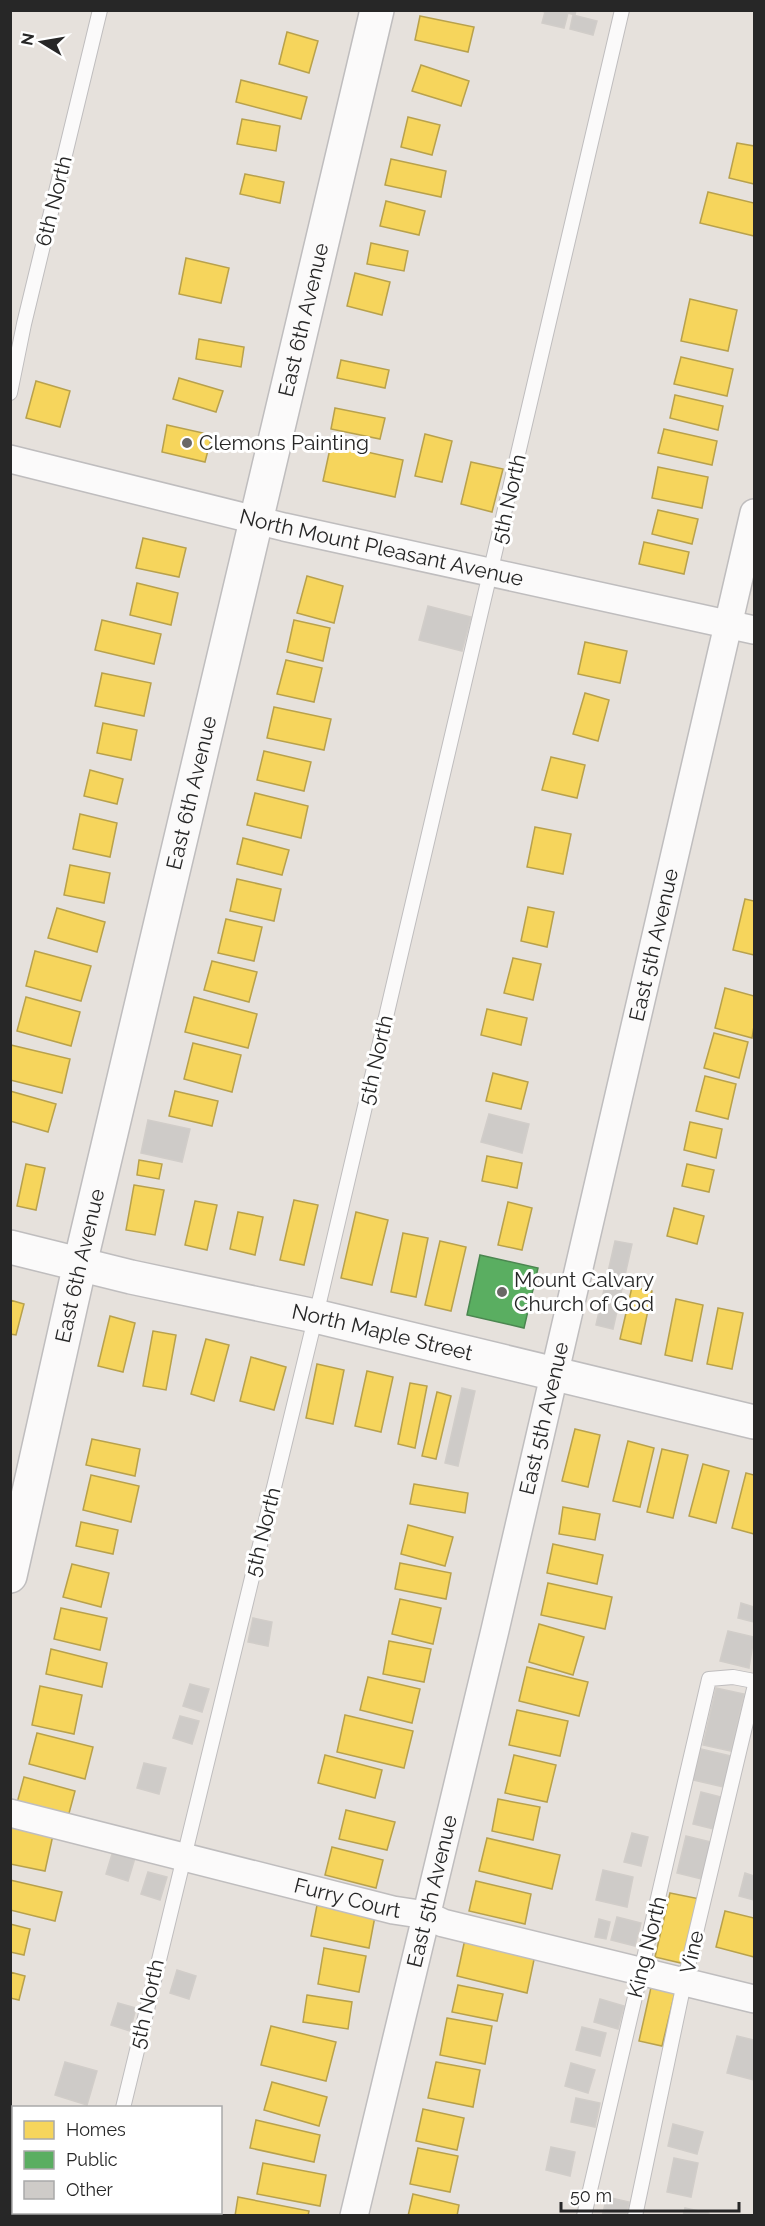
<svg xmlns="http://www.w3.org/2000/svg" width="765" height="2226" font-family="Raleway,sans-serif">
  <rect width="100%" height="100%" fill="#e6e1dc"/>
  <!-- homes -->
  <path fill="#f6d55c" stroke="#b8a14c" stroke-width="1.5" d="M420,16L474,27L468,52L415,40Z
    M287,32L318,41L309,73L279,64Z
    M421,65L469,81L461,106L412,91Z
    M241,80L307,97L301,119L236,102Z
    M408,117L440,125L432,155L401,147Z
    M242,119L280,126L276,151L237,144Z
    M737,143L754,146V184L729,178Z
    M391,159L446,171L441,197L385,185Z
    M245,174L284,182L280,203L240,194Z
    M708,192L754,203V236L700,223Z
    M386,201L425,211L419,235L380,226Z
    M371,243L408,251L404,271L367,264Z
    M186,258L229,268L221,303L179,294Z
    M355,273L390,282L382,315L347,306Z
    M690,299L737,310L728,351L681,341Z
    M199,339L244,347L241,367L196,359Z
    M681,357L733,369L727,396L674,384Z
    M341,360L389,370L385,388L337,378Z
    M179,378L223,391L216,412L173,399Z
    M36,381L70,391L60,427L26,418Z
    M675,395L723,406L718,430L670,418Z
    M335,408L385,418L380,439L331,429Z
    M167,425L212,435L205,462L162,452Z
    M664,429L717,441L712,465L658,453Z
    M425,434L452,441L442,482L415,476Z
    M331,444L403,460L395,497L323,481Z
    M471,462L503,469L492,512L461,504Z
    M658,467L708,477L702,508L652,498Z
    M658,510L698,519L692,544L652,534Z
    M143,538L186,548L179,577L136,568Z
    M644,542L689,552L684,574L639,564Z
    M307,576L343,586L334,623L297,613Z
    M137,583L178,593L171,625L130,615Z
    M102,620L161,634L154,664L95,650Z
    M294,620L330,628L323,661L287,652Z
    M585,642L627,651L620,683L578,674Z
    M286,660L322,668L314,702L277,694Z
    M102,673L151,683L144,716L95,706Z
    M585,693L609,700L598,741L573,734Z
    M274,707L331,719L324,750L267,738Z
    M103,723L137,730L131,760L97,753Z
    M264,751L311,762L304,791L257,780Z
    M551,757L585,765L577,798L542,790Z
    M90,770L123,779L117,804L84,796Z
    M255,793L308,806L301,838L247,825Z
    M80,814L117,823L110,857L73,849Z
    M535,827L571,834L563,874L527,867Z
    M243,838L289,850L282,875L237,864Z
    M70,865L110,873L104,903L64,895Z
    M237,879L281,889L274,921L230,911Z
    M745,899L754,901V955L733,950Z
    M528,907L554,912L547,947L521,941Z
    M57,908L105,922L97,952L48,938Z
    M226,919L262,927L254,961L218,953Z
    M35,951L91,966L81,1001L26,986Z
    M513,958L541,964L533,1000L504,993Z
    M212,961L257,972L249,1002L204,990Z
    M725,988L754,996V1026L752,1038L715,1028Z
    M26,997L80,1012L71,1046L17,1031Z
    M194,997L257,1014L248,1048L185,1032Z
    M487,1009L527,1018L521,1045L481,1035Z
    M714,1033L748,1042L739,1078L704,1068Z
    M193,1043L241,1055L232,1092L184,1079Z
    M11,1045L70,1059L62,1093L10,1080Z
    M493,1073L528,1082L521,1109L486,1101Z
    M705,1076L736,1084L728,1119L696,1111Z
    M10,1091L56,1104L48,1132L10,1121Z
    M175,1091L218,1101L212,1126L169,1116Z
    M690,1122L722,1129L716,1158L684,1150Z
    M487,1156L522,1163L517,1188L482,1181Z
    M139,1160L162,1164L159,1179L137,1175Z
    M26,1164L45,1168L36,1210L17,1206Z
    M687,1164L714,1170L709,1192L682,1186Z
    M134,1185L164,1190L155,1235L126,1230Z
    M294,1200L318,1205L304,1265L280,1260Z
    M195,1201L217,1205L207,1250L185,1245Z
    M508,1202L532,1208L522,1250L498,1245Z
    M674,1208L704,1216L697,1244L667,1236Z
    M238,1212L263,1217L255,1255L230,1249Z
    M356,1212L388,1220L372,1285L341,1278Z
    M403,1233L428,1238L416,1297L391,1292Z
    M440,1241L466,1247L451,1311L425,1305Z
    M632,1287L652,1291L641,1344L620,1339Z
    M676,1299L703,1305L692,1361L665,1355Z
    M10,1300L24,1304L16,1335L10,1334Z
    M718,1308L743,1313L732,1369L707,1364Z
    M110,1316L135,1323L123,1372L98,1366Z
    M153,1331L176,1335L166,1390L143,1386Z
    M206,1339L229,1345L214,1401L191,1394Z
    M251,1357L286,1367L274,1410L240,1401Z
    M317,1364L344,1370L333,1424L306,1418Z
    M367,1371L393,1377L381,1432L355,1426Z
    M410,1383L427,1386L415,1448L398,1444Z
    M437,1392L451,1396L436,1459L422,1456Z
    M575,1429L600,1435L588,1487L562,1481Z
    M92,1439L140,1449L135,1476L86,1465Z
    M628,1441L654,1448L640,1507L613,1501Z
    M662,1449L688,1455L673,1518L647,1512Z
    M703,1464L729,1471L716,1523L689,1516Z
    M746,1473L754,1475V1534L732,1528Z
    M91,1475L139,1486L131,1522L83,1510Z
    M414,1484L468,1493L465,1513L410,1504Z
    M563,1507L600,1514L595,1540L559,1534Z
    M81,1522L118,1530L113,1554L76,1546Z
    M408,1525L453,1537L445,1566L401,1554Z
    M553,1544L603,1555L597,1584L547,1573Z
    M400,1563L451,1573L446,1599L395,1589Z
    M72,1564L109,1573L101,1607L63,1597Z
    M548,1583L612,1597L605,1629L541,1615Z
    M400,1599L441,1608L433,1644L392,1634Z
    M61,1608L107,1618L100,1650L54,1639Z
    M539,1624L584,1637L573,1675L529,1662Z
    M389,1641L431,1649L424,1682L383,1674Z
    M51,1649L107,1663L102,1687L46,1674Z
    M527,1667L588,1682L579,1716L519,1701Z
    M368,1677L420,1689L412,1723L360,1710Z
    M40,1686L82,1695L74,1734L32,1725Z
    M517,1710L568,1721L560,1756L509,1745Z
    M345,1715L413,1731L404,1768L337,1752Z
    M37,1733L93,1747L85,1779L29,1764Z
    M325,1755L382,1770L375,1798L318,1783Z
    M514,1755L556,1765L547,1802L505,1793Z
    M24,1777L75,1791L68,1817L17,1803Z
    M498,1799L540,1807L533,1840L492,1831Z
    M346,1810L395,1822L387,1850L339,1839Z
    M11,1826L53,1835L45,1871L10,1864Z
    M487,1838L560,1855L552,1889L479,1871Z
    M332,1847L383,1860L376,1888L325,1875Z
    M10,1880L62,1892L55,1921L10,1910Z
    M476,1881L531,1894L525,1924L469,1911Z
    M670,1893L700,1899L685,1964L655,1957Z
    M318,1900L376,1911L369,1948L311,1936Z
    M725,1911L754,1918V1957L716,1947Z
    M10,1924L30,1929L24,1955L10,1952Z
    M465,1939L535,1955L527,1993L457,1976Z
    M324,1948L366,1956L359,1992L318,1984Z
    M10,1972L25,1976L19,2000L10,1998Z
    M652,1983L676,1988L662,2046L639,2041Z
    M458,1985L503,1994L497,2021L452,2012Z
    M307,1995L352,2002L348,2029L303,2022Z
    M447,2018L492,2026L485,2064L440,2055Z
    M271,2026L336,2042L326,2081L261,2065Z
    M436,2062L480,2070L473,2107L428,2098Z
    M272,2082L327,2097L319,2126L264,2110Z
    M423,2109L464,2118L457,2150L416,2141Z
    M256,2120L320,2135L314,2162L250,2148Z
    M418,2148L458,2156L450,2192L410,2184Z
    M263,2163L326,2175L320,2206L257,2194Z
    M413,2194L459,2205L457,2216H408Z
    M238,2197L309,2211L308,2216H235Z"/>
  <!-- public -->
  <path fill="#5aae61" stroke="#4b8650" stroke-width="1.5" d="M480,1255L538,1268L524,1328L467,1315Z"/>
  <!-- building -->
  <path fill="#cecbc8" stroke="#d1cdc9" stroke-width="1.5" d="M538,10H576L575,15L568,13L564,28L542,23L545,12Z
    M573,15L597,21L593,35L570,29Z
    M428,606L471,617L462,651L419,640Z
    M489,1114L529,1124L522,1153L481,1142Z
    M148,1120L190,1129L182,1162L141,1153Z
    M615,1241L632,1244L613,1329L596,1325Z
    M462,1388L475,1391L458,1466L445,1463Z
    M741,1603L754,1607V1622L738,1618Z
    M253,1618L272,1622L268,1646L248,1642Z
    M728,1631L754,1637L749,1668L720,1661Z
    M190,1684L209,1689L202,1712L183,1706Z
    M716,1688L744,1694L731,1751L703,1745Z
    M180,1716L199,1721L192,1744L173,1738Z
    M701,1749L731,1756L724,1787L693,1780Z
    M144,1763L166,1768L159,1794L137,1788Z
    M701,1792L721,1797L714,1829L693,1824Z
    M632,1833L648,1837L641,1866L624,1862Z
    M686,1836L711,1842L702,1879L677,1873Z
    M113,1851L135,1858L128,1881L106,1874Z
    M603,1870L633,1877L627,1907L596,1900Z
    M148,1872L167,1877L160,1900L141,1894Z
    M745,1873L754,1876V1900L739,1896Z
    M617,1917L641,1923L635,1946L611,1940Z
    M599,1919L610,1922L606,1939L595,1937Z
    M177,1970L196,1976L189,1999L170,1993Z
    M600,1999L624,2006L618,2029L594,2022Z
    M118,2003L136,2008L130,2031L111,2025Z
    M582,2027L606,2033L600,2056L576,2050Z
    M737,2036L754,2040V2080L727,2073Z
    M65,2062L97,2071L87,2105L55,2095Z
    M571,2063L595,2070L588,2093L565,2086Z
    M576,2098L600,2103L595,2127L571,2122Z
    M673,2124L703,2132L697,2154L668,2146Z
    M551,2147L575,2152L570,2176L546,2170Z
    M674,2158L698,2163L691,2197L667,2192Z
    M607,2197L629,2202L626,2216H602Z
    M685,2208L709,2213V2216H683Z"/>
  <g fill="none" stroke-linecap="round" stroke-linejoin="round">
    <defs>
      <path id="lane" d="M10,393L24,324L100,10
        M123,2108L322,1290L622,10
        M99,2216V2212
        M584,2216L709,1679L733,1677L754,1681
        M635,2216L684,1983L754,1689"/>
      <g id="street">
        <path id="s1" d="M10,459L284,527L754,630"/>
        <path id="s2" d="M10,1813L393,1910L426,1915L443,1923L754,1999"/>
        <path id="s3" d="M354,2216L495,1630L754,513"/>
      </g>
      <g id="secondary">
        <path id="s4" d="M10,1247L131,1277L315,1316L754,1422"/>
        <path id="s5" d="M10,1576L80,1264L377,10"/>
      </g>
    </defs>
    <!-- lane casing -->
    <use href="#lane" stroke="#bfbdbe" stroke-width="16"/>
    <!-- street casing -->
    <use href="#street" stroke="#bfbdbe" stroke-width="30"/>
    <!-- secondary casing -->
    <use href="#secondary" stroke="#bfbdbe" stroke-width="36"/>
    <!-- lane -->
    <use href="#lane" stroke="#fbfafa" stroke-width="14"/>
    <!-- street -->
    <use href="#street" stroke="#fbfafa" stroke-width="27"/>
    <!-- secondary -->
    <use href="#secondary" stroke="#fbfafa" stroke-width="33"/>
  </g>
  <!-- markers -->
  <g fill="#6a6866" stroke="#fff" stroke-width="2">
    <circle cx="187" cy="443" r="6"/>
    <circle cx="502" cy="1292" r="6"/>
  </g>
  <g text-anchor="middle" stroke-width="6" stroke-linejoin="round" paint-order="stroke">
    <!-- street labels -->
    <g font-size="21" fill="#272727" stroke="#fff">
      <text transform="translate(54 201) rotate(-76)" y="7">6th North</text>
      <text dy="7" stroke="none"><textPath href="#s5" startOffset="1290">East 6th Avenue</textPath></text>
      <text transform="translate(509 499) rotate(-77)" y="7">5th North</text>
      <text dy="7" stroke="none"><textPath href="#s1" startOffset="382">North Mount Pleasant Avenue</textPath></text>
      <text dy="7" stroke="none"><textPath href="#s5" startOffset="804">East 6th Avenue</textPath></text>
      <text dy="7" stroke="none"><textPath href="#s3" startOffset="1306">East 5th Avenue</textPath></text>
      <text transform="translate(376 1060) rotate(-77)" y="7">5th North</text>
      <text dy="7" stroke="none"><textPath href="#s5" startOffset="318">East 6th Avenue</textPath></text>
      <text dy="7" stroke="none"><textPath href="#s4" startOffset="382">North Maple Street</textPath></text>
      <text dy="7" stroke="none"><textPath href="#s3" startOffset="820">East 5th Avenue</textPath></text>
      <text transform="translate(263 1532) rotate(-76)" y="7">5th North</text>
      <text dy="7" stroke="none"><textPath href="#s3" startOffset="334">East 5th Avenue</textPath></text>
      <text dy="7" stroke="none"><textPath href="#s2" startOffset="348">Furry Court</textPath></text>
      <text transform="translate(647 1947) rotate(-76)" y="7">King North</text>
      <text transform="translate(692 1952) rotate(-77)" y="7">Vine</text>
      <text transform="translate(147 2004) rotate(-77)" y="7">5th North</text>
    </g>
    <!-- poi labels -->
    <g font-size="21" fill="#272727" stroke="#fff" text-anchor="start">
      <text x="199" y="450">Clemons Painting</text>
      <text x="514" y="1287">Mount Calvary<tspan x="514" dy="24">Church of God</tspan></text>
    </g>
  </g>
  <!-- border -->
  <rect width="765" height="2226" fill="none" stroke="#272727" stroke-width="24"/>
  <!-- legend -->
  <rect x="12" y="2106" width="210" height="108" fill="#ffffff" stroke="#a9a9a9" stroke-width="1.5"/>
  <rect x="24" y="2121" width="30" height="18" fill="#f6d55c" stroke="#a9a9a9" stroke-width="1.5"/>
  <text x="66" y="2136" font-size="18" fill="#272727">Homes</text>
  <rect x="24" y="2151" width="30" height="18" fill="#5aae61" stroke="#a9a9a9" stroke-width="1.5"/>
  <text x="66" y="2166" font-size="18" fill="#272727">Public</text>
  <rect x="24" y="2181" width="30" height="18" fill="#cecbc8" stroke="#a9a9a9" stroke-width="1.5"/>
  <text x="66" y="2196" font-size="18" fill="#272727">Other</text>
  <!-- north arrow -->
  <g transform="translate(42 42) rotate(281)" stroke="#ffffff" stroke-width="4.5" paint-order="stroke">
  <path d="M0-4.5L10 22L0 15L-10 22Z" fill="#272727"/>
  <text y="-9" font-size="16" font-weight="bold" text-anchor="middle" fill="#272727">N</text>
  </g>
  <!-- scale -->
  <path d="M561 2202v9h178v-9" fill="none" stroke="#272727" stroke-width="3"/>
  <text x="570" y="2202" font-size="18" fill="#272727" stroke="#ffffff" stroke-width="4.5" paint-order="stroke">50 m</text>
</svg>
